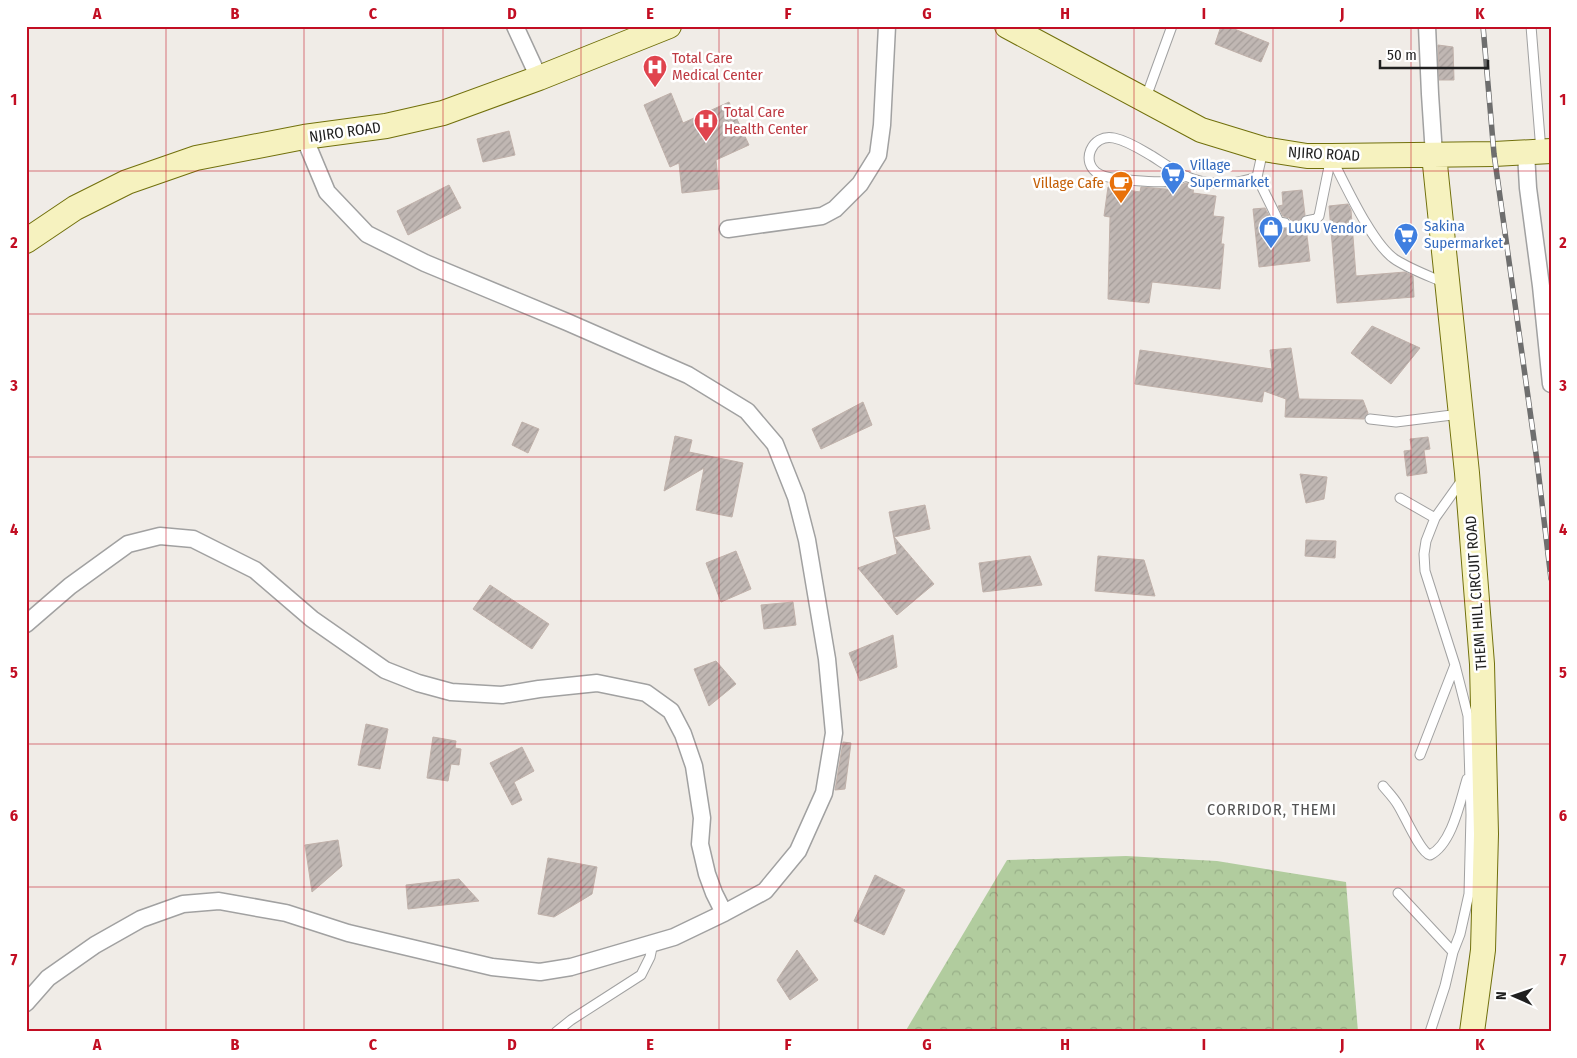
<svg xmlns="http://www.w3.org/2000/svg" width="1577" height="1058" font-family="'Fira Sans Condensed',sans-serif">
  <defs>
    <pattern id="forest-crowns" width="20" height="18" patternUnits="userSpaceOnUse" patternTransform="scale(1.25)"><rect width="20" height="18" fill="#b1cc9e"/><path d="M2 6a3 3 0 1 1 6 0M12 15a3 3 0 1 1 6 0" fill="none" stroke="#98af88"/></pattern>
    <pattern id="building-hatch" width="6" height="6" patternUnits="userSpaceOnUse" patternTransform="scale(1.25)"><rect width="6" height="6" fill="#c0b7b3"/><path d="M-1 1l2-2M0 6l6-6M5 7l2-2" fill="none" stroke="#a59d9a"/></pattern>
  </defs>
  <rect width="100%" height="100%" fill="#f0ece7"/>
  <!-- forest -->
  <path fill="url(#forest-crowns)" d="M1126,856L1217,861L1346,882L1358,1032H905L1007,860Z"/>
  <!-- building -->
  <path fill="url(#building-hatch)" stroke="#c0b1aa" d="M1221,26H1227L1269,43L1261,62L1215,44Z
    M1438,45L1453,47L1454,80H1439Z
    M671,93L683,123L729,102L749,145L716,160L719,189L682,193L679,163L670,167L644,105Z
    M509,131L515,155L483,162L477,139Z
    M1186,183L1194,186L1193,193L1216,196L1213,216L1224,217L1221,244H1224L1220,289L1152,282L1149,303L1108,299L1110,217L1104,216L1108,187L1140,192L1141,187L1178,190V186Z
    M449,185L461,208L408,235L397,211Z
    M1302,190L1305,215L1302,217L1300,222L1302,225L1306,227L1310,261L1259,267L1253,209L1265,208L1275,227L1288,229L1291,224V220L1289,218L1283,216L1278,206L1283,205L1282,192Z
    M1348,204L1351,210L1356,276L1405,272L1413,276L1414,297L1337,303L1329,206Z
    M1372,326L1420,348L1391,384L1351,353Z
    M1291,348L1299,399L1363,400L1368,413L1364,419L1285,417L1286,399L1264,391L1262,402L1135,384L1140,350L1272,369L1270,350Z
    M863,402L872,425L821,449L812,429Z
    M522,422L539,429L528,453L512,445Z
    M675,436L692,440L689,452L743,463L732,517L696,510L704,468L664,491Z
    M1428,437L1430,449L1424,450L1427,473L1407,476L1404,451L1412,450L1410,439Z
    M1300,474L1327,477L1324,499L1306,503Z
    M925,505L930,529L894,537L934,584L897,615L858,568L897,554L889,512Z
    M1306,540L1336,541L1335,558L1305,556Z
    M736,551L751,589L721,602L706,563Z
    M1030,556L1042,585L983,592L979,563Z
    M1098,556L1144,560L1155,596L1095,591Z
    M490,585L549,624L532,649L473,609Z
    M793,602L796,625L764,629L761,605Z
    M893,635L897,667L860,681L849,653Z
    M716,661L736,684L709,706L694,669Z
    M366,724L388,729L380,769L358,765Z
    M433,737L456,741L455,748L461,749L459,765L451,764L448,781L427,778Z
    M843,742L851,743L845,789L835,790Z
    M522,747L534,771L514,782L522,800L512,805L490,763Z
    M338,840L342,866L312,892L305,845Z
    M548,858L597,867L592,894L554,917L538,914Z
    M875,875L905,890L884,935L854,921Z
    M459,879L479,901L408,909L406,885Z
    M797,950L818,980L790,1000L777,980Z"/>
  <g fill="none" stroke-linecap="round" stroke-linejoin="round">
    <defs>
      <path id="lane" d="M1531,26L1541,151
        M1145,100L1172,26
        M1332,159C1345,184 1373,246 1396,260C1410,269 1429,276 1445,283
        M1186,176C1181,178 1176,180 1171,181C1160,183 1108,180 1099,174C1079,163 1092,133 1114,138C1128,141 1140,149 1152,156C1163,163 1174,171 1185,176C1208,186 1234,185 1257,177L1263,150
        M1257,177L1279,222L1285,223
        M1306,221L1316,219L1319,216L1331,157
        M1370,419L1396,422L1460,414
        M1400,498L1435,518
        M1420,755L1455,665
        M1383,786C1388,792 1394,798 1398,805C1405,816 1420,852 1430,855C1452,844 1460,802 1467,779
        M1398,893L1453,952
        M556,1032L571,1020L641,975L650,957L653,943
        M1430,1032L1445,986L1453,952L1460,934L1469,894L1471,815L1468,716L1455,665L1425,571L1424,554L1426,541L1435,518L1462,480"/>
      <path id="street" d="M515,26L539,78
        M1427,26L1430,94L1434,155
        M1526,153L1528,188L1541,286L1551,384
        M728,229L822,216L835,209L860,184L878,155L882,125L887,26
        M26,624L70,586L128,544L160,536L193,539L255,570L312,619L385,670L418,683L451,692L502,695L539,689L597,683L646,693L671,711L683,734L694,766L702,818L700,844L707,874L714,893L724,913
        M26,1003L48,978L95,945L141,919L183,904L219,901L286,913L348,933L492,967L540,972L571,967L674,937L724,913L765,891L798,851L824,793L834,733L827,659L807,540L796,497L775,444L747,411L688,375L567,322L425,263L367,234L327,192L304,137"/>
      <path id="secondary" d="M1007,26L1201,130L1263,149L1307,156H1331L1494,154L1551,151
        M1434,155L1467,473L1482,664L1486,834L1483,950L1472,1032
        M26,241L75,208L127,182L196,158L304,137L386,126L443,113L539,78L669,26"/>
    </defs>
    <!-- lane casing -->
    <use href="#lane" stroke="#a1a1a1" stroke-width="11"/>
    <!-- street casing -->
    <use href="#street" stroke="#a1a1a1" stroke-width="19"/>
    <!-- secondary casing -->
    <use href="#secondary" stroke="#71700c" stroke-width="26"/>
    <!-- lane -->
    <use href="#lane" stroke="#fff" stroke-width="9"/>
    <!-- street -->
    <use href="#street" stroke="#fff" stroke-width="16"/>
    <!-- secondary -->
    <use href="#secondary" stroke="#f6f2bf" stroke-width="24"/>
    <defs>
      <path id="rail" d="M1483,26L1494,154L1537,461L1551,579"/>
    </defs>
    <!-- rail casing -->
    <use href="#rail" stroke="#6e6e6e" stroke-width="5.5"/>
    <!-- rail -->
    <use href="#rail" stroke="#fff" stroke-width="4" stroke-dasharray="11" stroke-linecap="butt"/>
  </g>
  <!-- grid -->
  <path fill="none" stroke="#c20e23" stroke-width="1" stroke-opacity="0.55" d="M166,26V1032M304,26V1032M443,26V1032M581,26V1032M719,26V1032M858,26V1032M996,26V1032M1134,26V1032M1273,26V1032M1411,26V1032M26,171H1551M26,314H1551M26,457H1551M26,601H1551M26,744H1551M26,887H1551"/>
  <!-- icons -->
  <defs>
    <symbol id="hospital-pin" viewBox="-11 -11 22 30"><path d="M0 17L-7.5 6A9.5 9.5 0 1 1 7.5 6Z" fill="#e0444e" stroke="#fff"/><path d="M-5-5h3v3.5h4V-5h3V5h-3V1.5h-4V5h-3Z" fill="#fff"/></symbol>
    <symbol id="supermarket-pin" viewBox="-11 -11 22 30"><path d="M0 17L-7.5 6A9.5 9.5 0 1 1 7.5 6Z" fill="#3f7fe0" stroke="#fff"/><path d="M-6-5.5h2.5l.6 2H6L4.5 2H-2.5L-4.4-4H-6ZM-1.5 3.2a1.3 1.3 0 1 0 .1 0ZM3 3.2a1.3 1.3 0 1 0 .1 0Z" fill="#fff"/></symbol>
    <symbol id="cafe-pin" viewBox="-11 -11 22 30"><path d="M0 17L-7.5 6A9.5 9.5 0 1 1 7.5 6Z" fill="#e8710a" stroke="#fff"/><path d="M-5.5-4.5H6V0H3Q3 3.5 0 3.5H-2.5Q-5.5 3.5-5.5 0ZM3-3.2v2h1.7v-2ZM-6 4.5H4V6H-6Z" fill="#fff"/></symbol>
    <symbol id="shop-pin" viewBox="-11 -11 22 30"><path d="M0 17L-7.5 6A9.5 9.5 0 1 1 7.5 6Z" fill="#3f7fe0" stroke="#fff"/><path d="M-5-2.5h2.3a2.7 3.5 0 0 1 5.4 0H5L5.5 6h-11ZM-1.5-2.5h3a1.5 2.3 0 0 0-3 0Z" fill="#fff"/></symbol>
  </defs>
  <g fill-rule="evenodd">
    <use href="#hospital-pin" x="641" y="53" width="28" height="38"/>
    <use href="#hospital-pin" x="692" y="107" width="28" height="38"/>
    <use href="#supermarket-pin" x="1159" y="160" width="28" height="38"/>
    <use href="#cafe-pin" x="1107" y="169" width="28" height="38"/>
    <use href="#shop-pin" x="1257" y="214" width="28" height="38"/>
    <use href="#supermarket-pin" x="1392" y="221" width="28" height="38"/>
  </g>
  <g text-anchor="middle" stroke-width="5" stroke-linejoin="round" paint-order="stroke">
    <!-- health labels -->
    <g font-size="15" fill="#be3a42" stroke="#fff" text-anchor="start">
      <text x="672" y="63">Total Care<tspan x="672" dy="17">Medical Center</tspan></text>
      <text x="724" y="117">Total Care<tspan x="724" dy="17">Health Center</tspan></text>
    </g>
    <!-- street labels -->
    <g font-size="15" fill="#202020" stroke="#fff">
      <text transform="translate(345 132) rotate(-8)" y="5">NJIRO ROAD</text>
      <text transform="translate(1324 154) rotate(3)" y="5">NJIRO ROAD</text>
      <text transform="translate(1476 593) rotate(-94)" y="5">THEMI HILL CIRCUIT ROAD</text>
    </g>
    <!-- shop labels -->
    <g font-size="15" fill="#366cbe" stroke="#fff" text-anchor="start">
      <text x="1190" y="170">Village<tspan x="1190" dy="17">Supermarket</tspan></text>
      <text x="1424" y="231">Sakina<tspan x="1424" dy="17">Supermarket</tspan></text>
      <text x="1288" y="233">LUKU Vendor</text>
    </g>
    <!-- food labels -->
    <g font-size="15" fill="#c56008" stroke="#fff" text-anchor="end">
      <text x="1104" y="188">Village Cafe</text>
    </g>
    <!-- neighbourhood labels -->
    <g font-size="16" letter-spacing="1" fill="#535353" stroke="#fff">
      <text x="1272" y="815">CORRIDOR, THEMI</text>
    </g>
  </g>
  <!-- border -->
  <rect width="1577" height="1058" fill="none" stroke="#ffffff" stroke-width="55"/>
  <!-- north arrow -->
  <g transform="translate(1514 996) rotate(272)" stroke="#ffffff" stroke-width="4" paint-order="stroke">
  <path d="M0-4L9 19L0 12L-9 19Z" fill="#202020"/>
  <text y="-8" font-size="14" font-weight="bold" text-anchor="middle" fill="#202020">N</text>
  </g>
  <!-- scale -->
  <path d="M1380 60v8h108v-8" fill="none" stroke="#202020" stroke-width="2.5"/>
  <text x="1387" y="60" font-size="15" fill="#202020" stroke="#ffffff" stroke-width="4" paint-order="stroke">50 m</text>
  <rect x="28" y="28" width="1522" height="1002" fill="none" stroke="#c20e23" stroke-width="2"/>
  <g font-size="16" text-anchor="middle" font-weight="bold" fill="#c20e23">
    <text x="97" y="19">A</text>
    <text x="235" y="19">B</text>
    <text x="373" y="19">C</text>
    <text x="512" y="19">D</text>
    <text x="650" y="19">E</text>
    <text x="788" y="19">F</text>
    <text x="927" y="19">G</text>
    <text x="1065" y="19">H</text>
    <text x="1204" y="19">I</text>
    <text x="1342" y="19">J</text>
    <text x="1480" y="19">K</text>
    <text x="14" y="105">1</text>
    <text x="1563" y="105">1</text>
    <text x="14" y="248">2</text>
    <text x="1563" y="248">2</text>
    <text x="14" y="391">3</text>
    <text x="1563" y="391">3</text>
    <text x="14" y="535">4</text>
    <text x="1563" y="535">4</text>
    <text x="14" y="678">5</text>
    <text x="1563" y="678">5</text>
    <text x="14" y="821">6</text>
    <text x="1563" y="821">6</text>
    <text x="14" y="965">7</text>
    <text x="1563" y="965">7</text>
    <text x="97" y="1050">A</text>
    <text x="235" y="1050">B</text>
    <text x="373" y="1050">C</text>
    <text x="512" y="1050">D</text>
    <text x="650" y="1050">E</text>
    <text x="788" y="1050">F</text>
    <text x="927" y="1050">G</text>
    <text x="1065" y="1050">H</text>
    <text x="1204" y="1050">I</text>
    <text x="1342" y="1050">J</text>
    <text x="1480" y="1050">K</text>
  </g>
</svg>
